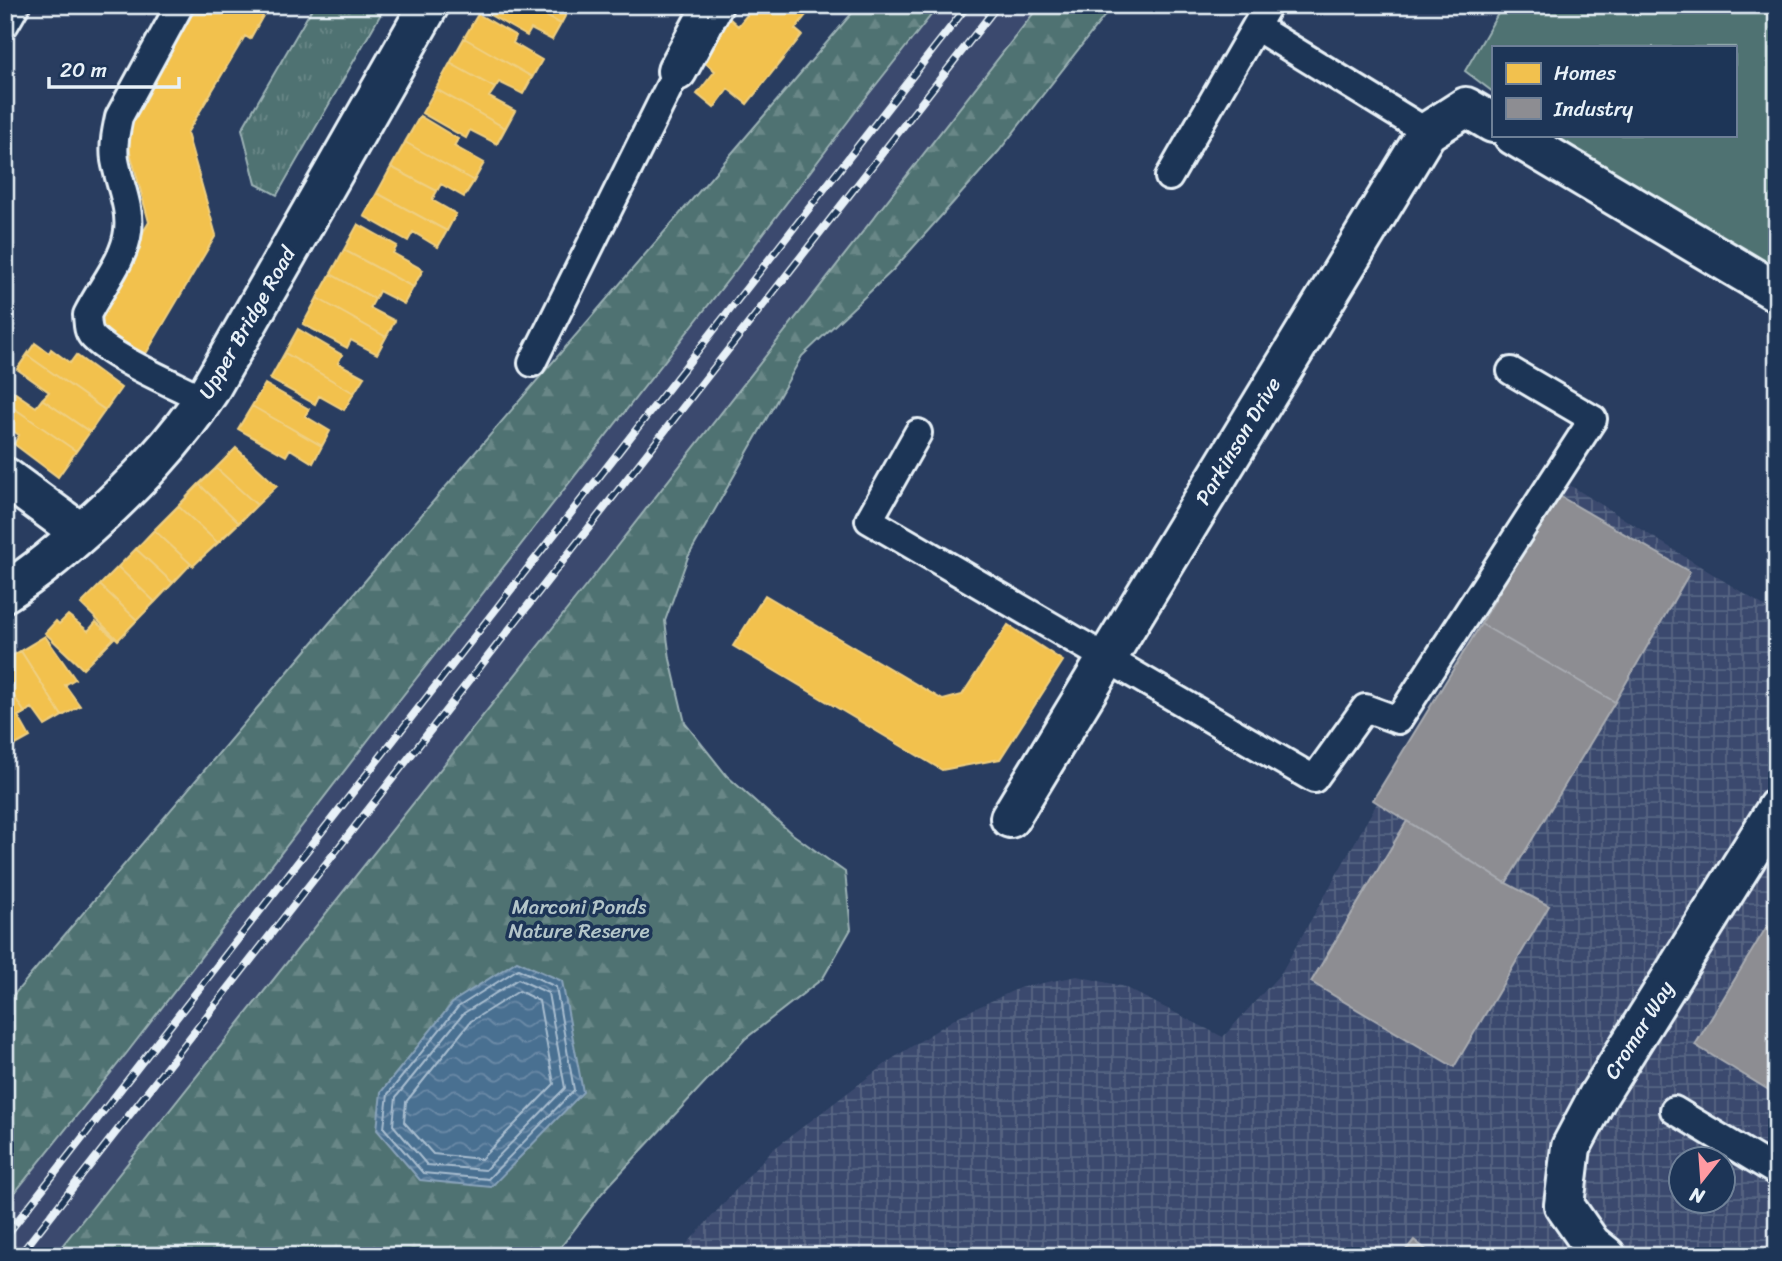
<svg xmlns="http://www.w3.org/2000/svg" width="1782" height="1261" font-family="Sriracha,sans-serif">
  <defs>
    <pattern id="industrial-grid" width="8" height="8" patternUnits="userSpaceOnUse" patternTransform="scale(1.75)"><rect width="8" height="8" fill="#3b4a6e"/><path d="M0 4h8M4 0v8" fill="none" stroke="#576583"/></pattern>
    <pattern id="grass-tufts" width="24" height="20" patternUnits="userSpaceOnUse" patternTransform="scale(1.75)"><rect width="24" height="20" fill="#507272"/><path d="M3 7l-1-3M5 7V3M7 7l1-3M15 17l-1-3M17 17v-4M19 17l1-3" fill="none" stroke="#698787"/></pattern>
    <pattern id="forest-firs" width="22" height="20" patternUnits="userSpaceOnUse" patternTransform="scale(1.75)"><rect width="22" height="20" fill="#507272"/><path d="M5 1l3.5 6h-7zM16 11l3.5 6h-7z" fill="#698787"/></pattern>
    <pattern id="water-waves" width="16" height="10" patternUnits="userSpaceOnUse" patternTransform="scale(1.75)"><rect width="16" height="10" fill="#496f91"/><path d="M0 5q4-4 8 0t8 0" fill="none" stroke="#6c8ba7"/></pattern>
  </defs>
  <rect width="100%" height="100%" fill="#293d60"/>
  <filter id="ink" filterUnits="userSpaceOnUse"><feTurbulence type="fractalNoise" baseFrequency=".0143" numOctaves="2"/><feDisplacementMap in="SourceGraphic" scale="14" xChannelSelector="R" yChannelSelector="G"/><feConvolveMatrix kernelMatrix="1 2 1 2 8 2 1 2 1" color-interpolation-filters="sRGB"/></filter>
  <g filter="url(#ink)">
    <!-- built -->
    <path fill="#3b4a6e" d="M939,5H1040L585,587L54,1256H5V1205L126,1054L379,726L735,271L868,95Z"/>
    <!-- industrial -->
    <path fill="url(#industrial-grid)" fill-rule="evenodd" d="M1560,479L1777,614V1256H676L771,1151L892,1059L959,1016L1019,988L1077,976L1122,986L1223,1037L1281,973ZM1680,1160H1722V1202H1680Z"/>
    <!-- grass -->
    <path fill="url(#grass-tufts)" stroke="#9cb2b5" stroke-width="2" d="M314,5H386L277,195L256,184L242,129Z"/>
    <!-- forest -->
    <path fill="url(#forest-firs)" stroke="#9cb2b5" stroke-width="2" d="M859,5H939L868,95L735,271L379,726L126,1054L5,1205V1005L376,568Z
      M1040,5H1113L999,151L893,270L802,356L688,557L665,621L670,659L685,723L727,776L791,833L845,872L851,929L823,978L745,1039L602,1193L554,1256H54L585,587Z"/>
    <!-- park -->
    <path fill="#507272" stroke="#9cb2b5" stroke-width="2" d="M1503,5H1762L1777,14V271L1553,135H1735V47H1493V92L1465,71Z"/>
    <!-- water -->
    <path fill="url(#water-waves)" stroke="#89a3ba" stroke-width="2" d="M517,961L562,981L583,1092L491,1187L420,1180L377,1130L381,1092L454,1001Z"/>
    <!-- homes -->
    <path fill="#f2c14e" stroke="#efcf81" stroke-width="2" d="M193,5H269L250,39L245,36L187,133L216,235L144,357L88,327L149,222L123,126Z
      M484,5H562L569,9L552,40L531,29L527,36L481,10Z
      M484,5H526L561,24L552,40L531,29L527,36L481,10Z
      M526,5H562L569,9L561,24Z
      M755,5H814L795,29L802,35L747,104L728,89L714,108L697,94L715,71L697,56L728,17L738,26Z
      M478,14L516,36L513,43L542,60L523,94L499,82L489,97L515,111L497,144L470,130L466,138L422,113Z
      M478,14L516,36L513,43L542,60L532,77L464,38Z
      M464,38L532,77L523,94L499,82L495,88L450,63Z
      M450,63L495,88L489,97L515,111L505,128L436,89Z
      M436,89L505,128L497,144L470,130L466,138L422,113Z
      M420,116L458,139L454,146L484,163L464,197L441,184L432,200L456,214L438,247L413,232L408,241L364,216Z
      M420,116L458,139L454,146L484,163L474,181L405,142Z
      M405,142L474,181L464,197L441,184L437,191L391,167Z
      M391,167L437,191L432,200L456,214L447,231L377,193Z
      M377,193L447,231L438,247L413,232L408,241L364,216Z
      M358,224L397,246L393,253L423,270L404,304L379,291L370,308L395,321L377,354L351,340L347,348L303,324Z
      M358,224L397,246L393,253L423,270L413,287L344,250Z
      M344,250L413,287L404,304L379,291L375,299L331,274Z
      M331,274L375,299L370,308L395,321L386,337L317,298Z
      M317,298L386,337L377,354L351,340L347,348L303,324Z
      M298,329L342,355L338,363L364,377L344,410L319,396L315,404L270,379Z
      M298,329L342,355L338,363L364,377L354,393L285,353Z
      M35,343L49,353L51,349L70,363L76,355L121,388L58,477L14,444L19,435L5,426V386L36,407L49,392L17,369Z
      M35,343L49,353L51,349L70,363L76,355L121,388L105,410L27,355Z
      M285,353L354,393L344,410L319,396L315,404L270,379Z
      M27,355L105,410L90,432L42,399L49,392L17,369Z
      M265,384L309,409L305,416L330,431L313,463L290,449L286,456L238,429Z
      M265,384L309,409L305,416L330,431L322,446L252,406Z
      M5,386L36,407L42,399L90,432L76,451L5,402Z
      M5,402L76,451L58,477L14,444L19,435L5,426Z
      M252,406L322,446L313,463L290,449L286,456L238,429Z
      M236,448L277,486L193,566L191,564L118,640L81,604Z
      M236,448L277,486L257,505L216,468Z
      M216,468L257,505L239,523L199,484Z
      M199,484L239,523L218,543L178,506Z
      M178,506L218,543L193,566L154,530Z
      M154,530L191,564L173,583L136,549Z
      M136,549L173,583L155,602L118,567Z
      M118,567L155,602L137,620L100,585Z
      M100,585L137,620L118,640L81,604Z
      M765,595L943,700L962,695L1008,625L1063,661L1000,759L942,770L733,646Z
      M68,615L88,631L96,622L114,638L83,669L45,633L56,621L59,624Z
      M45,636L75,679L65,685L80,706L45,726L32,708L18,716L30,737L5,751V660Z
      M45,636L75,679L65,685L80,706L62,716L21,651Z
      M21,651L62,716L45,726L32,708L25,713L5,682V660Z
      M5,682L25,713L18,716L30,737L10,748L5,740Z"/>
    <!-- industry -->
    <path fill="#8d8d92" stroke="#a8abb1" stroke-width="2" d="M1556,494L1690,572L1615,702L1481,624Z
      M1481,624L1615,702L1506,883L1373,800Z
      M1407,821L1506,883L1549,906L1454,1067L1311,982Z
      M1767,926L1777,932V1095L1695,1045Z
      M1414,1240L1434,1256H1401Z"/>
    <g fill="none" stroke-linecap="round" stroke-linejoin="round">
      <!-- shore -->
      <path stroke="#a8bdcf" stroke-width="2" d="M518,969L556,987L574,1090L488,1179L423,1173L384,1128L388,1094L458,1007Z
        M518,979L548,993L565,1088L485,1170L427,1165L393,1125L396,1097L464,1013Z
        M519,991L539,1001L554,1084L481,1159L433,1154L404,1122L406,1102L471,1021Z"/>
      <defs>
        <path id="lane" d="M180,5L119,117C116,131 113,145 115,160C119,183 131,208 128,231C125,260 100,288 87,315C88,322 87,330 92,336C110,357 176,385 203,399
          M5,24L16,5
          M1256,27L1427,132
          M1169,177L1268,5
          M532,363L677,71
          M918,433L869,520L1314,779L1365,708L1398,720L1593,419L1511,371
          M1674,1110L1777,1172"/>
        <path id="street" d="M677,71L713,5
          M1513,135L1777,292
          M5,477L81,533
          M5,592C36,573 63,549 90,525C135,484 176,442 209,391L429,5
          M1010,818L1427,132L1466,107L1493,123
          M1606,1256L1591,1244L1564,1205L1571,1147L1598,1096L1777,808"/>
      </defs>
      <!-- lane casing -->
      <use href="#lane" stroke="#e8f1f8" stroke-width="32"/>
      <!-- street casing -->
      <use href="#street" stroke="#e8f1f8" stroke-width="44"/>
      <!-- lane -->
      <use href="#lane" stroke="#1d3557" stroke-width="26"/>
      <!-- street -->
      <use href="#street" stroke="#1d3557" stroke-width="38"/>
      <defs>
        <path id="rail" d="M5,1237L968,5
          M19,1256L998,5"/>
      </defs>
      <!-- rail casing -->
      <use href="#rail" stroke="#e8f1f8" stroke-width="8"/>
      <!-- rail -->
      <use href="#rail" stroke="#1d3557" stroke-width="5" stroke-dasharray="16" stroke-linecap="butt"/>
    </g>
  </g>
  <g text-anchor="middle" stroke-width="7" stroke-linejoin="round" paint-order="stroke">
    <!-- street labels -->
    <g font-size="21" fill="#e8f1f8" stroke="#1d3557">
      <text transform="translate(247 323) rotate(-60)" y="7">Upper Bridge Road</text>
      <text transform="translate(1238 441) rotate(-59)" y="7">Parkinson Drive</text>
      <text transform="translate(1639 1030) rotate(-58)" y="7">Cromar Way</text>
    </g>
    <!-- park labels -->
    <g font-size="21" fill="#b3c5c9" stroke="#1d3557">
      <text x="579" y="914">Marconi Ponds<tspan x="579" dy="24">Nature Reserve</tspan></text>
    </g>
  </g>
  <!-- margin -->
  <rect width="1782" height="1261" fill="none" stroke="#1d3557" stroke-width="28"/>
  <rect x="14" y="14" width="1754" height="1233" fill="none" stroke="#e8f1f8" stroke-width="2.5" filter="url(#ink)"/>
  <!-- legend -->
  <rect x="1492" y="46" width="245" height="91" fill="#1d3557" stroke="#6e8097" stroke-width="2"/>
  <rect x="1506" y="63" width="35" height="21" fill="#f2c14e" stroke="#6e8097" stroke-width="2"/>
  <text x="1554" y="80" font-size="21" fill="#e8f1f8">Homes</text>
  <rect x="1506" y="98" width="35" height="21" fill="#8d8d92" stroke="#6e8097" stroke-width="2"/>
  <text x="1554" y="116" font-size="21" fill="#e8f1f8">Industry</text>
  <!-- north arrow -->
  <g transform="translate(1702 1180) rotate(197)"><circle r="33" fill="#1d3557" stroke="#6e8097" stroke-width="2"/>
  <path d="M0-5L12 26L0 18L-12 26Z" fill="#ff9aa2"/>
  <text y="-10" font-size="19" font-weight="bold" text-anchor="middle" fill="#e8f1f8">N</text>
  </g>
  <!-- scale -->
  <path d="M49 77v10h130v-10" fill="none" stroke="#e8f1f8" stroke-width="3.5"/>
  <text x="60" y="77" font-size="21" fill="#e8f1f8" stroke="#1d3557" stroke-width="5" paint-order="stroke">20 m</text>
</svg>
